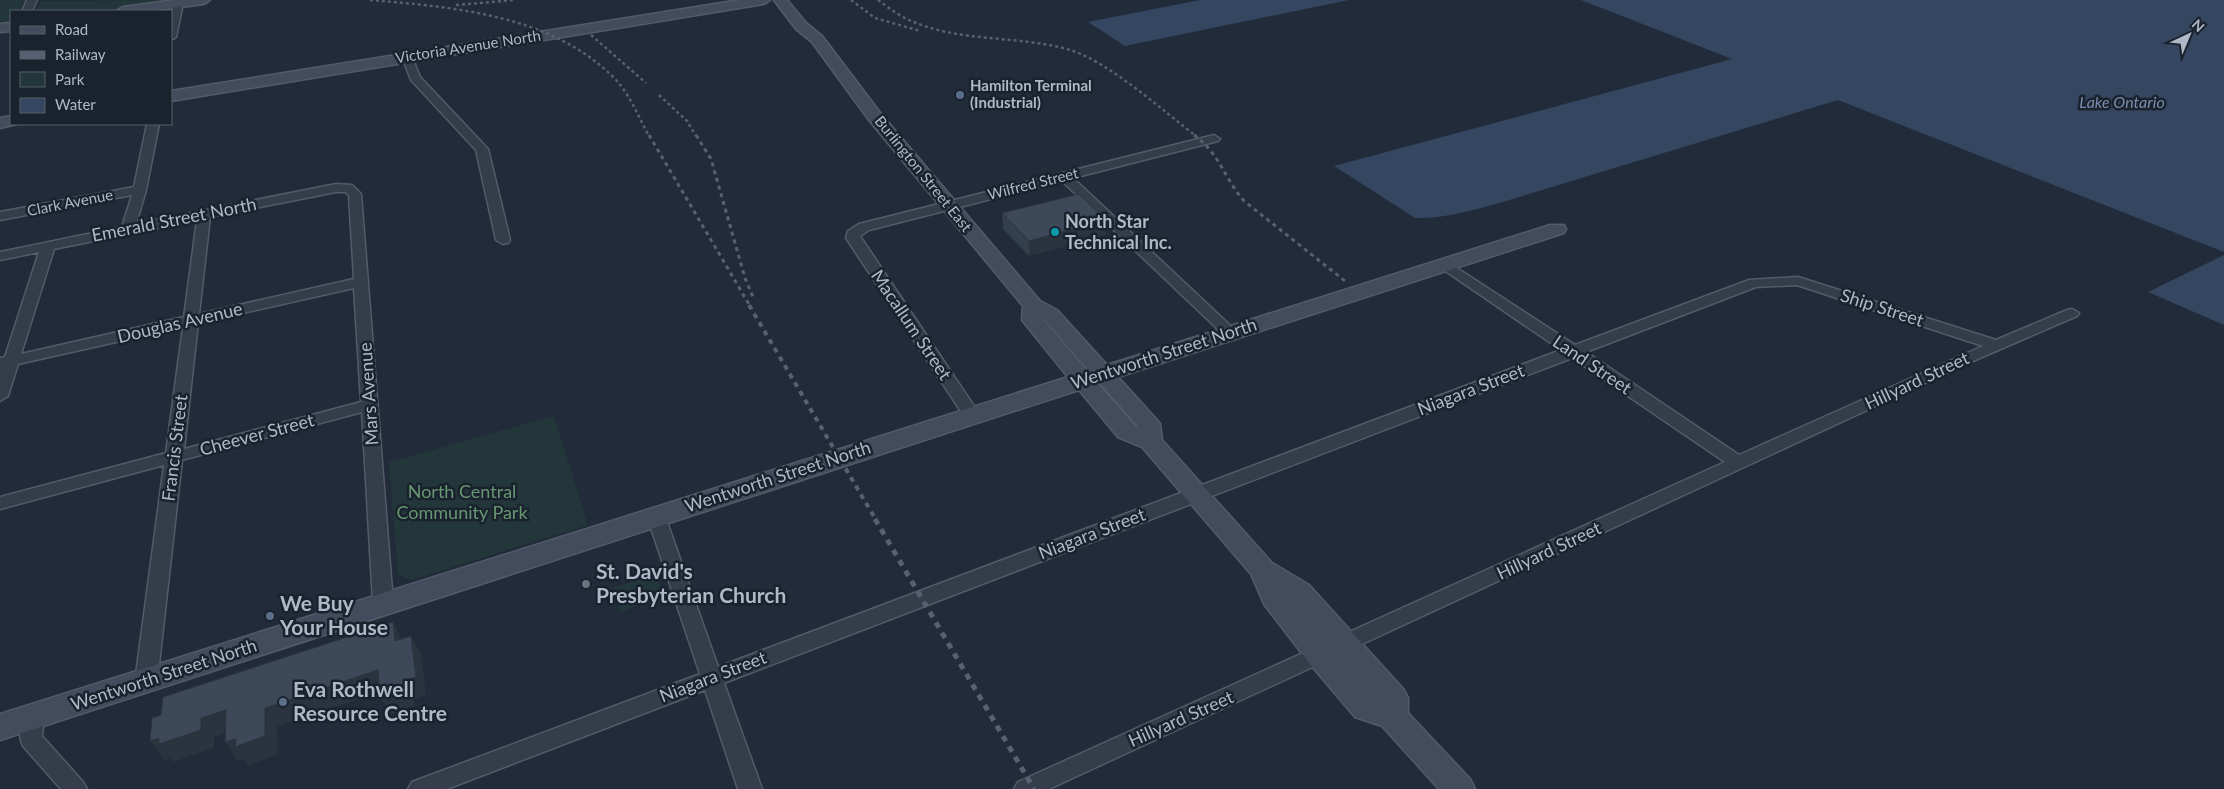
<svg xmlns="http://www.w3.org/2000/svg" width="2224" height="789" font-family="Lato,sans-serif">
  <rect width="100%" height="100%" fill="#212b39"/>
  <!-- green -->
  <path fill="#23373a" d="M0,0H24L19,11H11V24L0,26Z
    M184,0L105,11H36L41,1Z
    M554,416L588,525L411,580L398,575L389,462Z
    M656,574L664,596L620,612L613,588Z"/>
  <!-- water -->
  <path fill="#354661" d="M1200,0H1349L1125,46L1088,22Z
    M1581,0H2224V252L1838,100L1496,204C1470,211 1443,219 1415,218L1334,166L1732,59Z
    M2224,255V325L2148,292Z"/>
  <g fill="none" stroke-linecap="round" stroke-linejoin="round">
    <defs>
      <path id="street" d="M27,0H37L32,11H22Z
        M178,0L183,3L176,37L171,40L173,3Z
        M407,54L412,57L420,77L488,149L510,240L508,243L503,244L496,240L476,150L411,80L402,57Z
        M147,124H159L146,190L136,224L336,184L352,185L361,194L393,603L390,608L383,610L376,608L373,603L362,412L182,460L157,682L154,688L146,690L138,688L135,682L164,465L0,509V497L166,453L183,327L18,364L8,396L0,401V358L5,357L39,252L0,260V252L122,227L132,195L0,220V212L134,187ZM336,192H345L349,195L354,279L199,314L210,217ZM197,220L184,317L21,354L54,249ZM354,288L361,402L184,449L198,323Z
        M1214,135L1220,139L1218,141L1073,178L1235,330L1238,333L1235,336H1225L1062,181L869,230L860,236L980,415L978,419H966L846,238L848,231L859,224Z
        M1446,261L1575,345L1749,280L1798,277L1996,340L2067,310L2072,309L2079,313L2077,316L1973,361L1049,789H1014L1018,782L1725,462L1572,358L724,683L762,789H738L705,690L447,789H408L412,782L700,674L647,516L649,512L656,510L663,512L665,516L718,667L1561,350L1441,268L1439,265ZM1797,285L1983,346L1739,455L1586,352L1756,287Z
        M33,708L41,711L44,717L42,736L83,782L87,789H61L23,746C18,735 20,721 25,711Z"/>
      <path id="secondary" d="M175,0H210L204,4L150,11H116L123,7Z
        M740,0H770L764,4L171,101V91Z
        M774,0H787L806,23L822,36L881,114L1040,301L1057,310L1107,365L1550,225H1564L1566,229L1564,233L1118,377L1156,419L1160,424L1162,440L1272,563L1309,585L1404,690L1408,698V713L1470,779L1475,789H1439L1382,726L1355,717L1310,664L1264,604L1251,574L1142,447L1118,437L1079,390L0,740V714L1068,377L1022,320L1023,306L869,120L812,42L796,29ZM1042,318H1043L1089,371H1087ZM1100,383L1137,425V428L1098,384Z
        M11,23V31L0,32V24Z
        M11,116V124H17L0,128V118Z"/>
    </defs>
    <!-- street casing -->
    <use href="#street" stroke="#525b67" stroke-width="3"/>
    <!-- secondary casing -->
    <use href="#secondary" stroke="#525b67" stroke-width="3"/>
    <!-- street -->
    <use href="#street" fill="#353d4a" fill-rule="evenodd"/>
    <!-- secondary -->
    <use href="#secondary" fill="#434c5d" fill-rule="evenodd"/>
    <!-- rail-far3 -->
    <path stroke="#576171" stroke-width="2.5" stroke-dasharray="3 3" stroke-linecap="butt" d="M370,0C454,7 554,15 616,80C630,95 639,118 649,136
      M851,0L875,18L920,31
      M878,0C886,6 894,12 903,17C955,44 1016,34 1070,50C1109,62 1162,110 1196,136
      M456,5L514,0
      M591,35L646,83
      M659,95L687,121L696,136"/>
    <!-- rail-far2 -->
    <path stroke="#576171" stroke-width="3" stroke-dasharray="4 4" stroke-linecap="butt" d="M649,135L750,306
      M696,135L711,159L745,278L753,297
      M1194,135C1220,154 1224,178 1244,201L1345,281"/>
    <!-- rail-far1 -->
    <path stroke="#576171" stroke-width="4" stroke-dasharray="5 5" stroke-linecap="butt" d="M749,305L876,520"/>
    <!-- rail -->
    <path stroke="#576171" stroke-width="5" stroke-dasharray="6 6" stroke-linecap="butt" d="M875,519L1034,789"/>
  </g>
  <!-- wall -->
  <path fill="#343f4d" d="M1002,213L1106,235L1029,256L1003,229Z"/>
  <!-- shaded-wall -->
  <path fill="#2b333e" d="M1106,220V235L1029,256V241Z
    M393,622L403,641H395Z
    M411,636L421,654L426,695L414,699L415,706L391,714L380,696L405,681Z
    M378,670L388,689L277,727L278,755L248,765L244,759L238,761L225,742L236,739L265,708Z
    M226,710L238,728L214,737V748L173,762L170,758L164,760L150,741L159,738L201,718Z"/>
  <!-- building -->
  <path fill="#3d4959" stroke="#2b333e" d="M1079,194L1106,220L1029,241L1002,213Z
    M393,622L395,641L411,636L416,677L405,681V687L380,696L378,670L265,708V736L235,747L236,739L225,742L226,710L201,718V730L159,744V738L150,741L152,718L161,715L163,697Z"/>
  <!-- markers -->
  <g fill="#5c6f8a" stroke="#1a222e" stroke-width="2">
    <circle cx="960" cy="95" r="5"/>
    <circle cx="270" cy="616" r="5"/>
    <circle cx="283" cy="702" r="5"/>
  </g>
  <circle fill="#0f9aa8" stroke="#1a222e" stroke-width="2" cx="1055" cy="232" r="5"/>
  <circle fill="#6b7280" stroke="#1a222e" stroke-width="2" cx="586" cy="584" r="5"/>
  <g text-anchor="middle" stroke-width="5" stroke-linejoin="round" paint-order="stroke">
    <!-- far-street labels -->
    <g font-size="15" fill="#afb8c6" stroke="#1a222e">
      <text transform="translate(468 47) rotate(-9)" y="5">Victoria Avenue North</text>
      <text transform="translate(923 174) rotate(51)" y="5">Burlington Street East</text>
      <text transform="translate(1033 184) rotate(-14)" y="5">Wilfred Street</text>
      <text transform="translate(70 203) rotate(-11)" y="5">Clark Avenue</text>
    </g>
    <!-- far-poi labels -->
    <g font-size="15" font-weight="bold" fill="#afb8c6" stroke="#1a222e" text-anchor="start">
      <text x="970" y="91">Hamilton Terminal<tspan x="970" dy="17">(Industrial)</tspan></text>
    </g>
    <!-- far-water labels -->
    <g font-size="16" font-style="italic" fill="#778eae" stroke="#1a222e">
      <text x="2122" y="108">Lake Ontario</text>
    </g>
    <!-- street labels -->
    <g font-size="18" fill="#afb8c6" stroke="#1a222e">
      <text transform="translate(174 220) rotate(-11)" y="6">Emerald Street North</text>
      <text transform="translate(1882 308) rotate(18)" y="6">Ship Street</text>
      <text transform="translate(180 323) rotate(-13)" y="6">Douglas Avenue</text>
      <text transform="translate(911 325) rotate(56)" y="6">Macallum Street</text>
      <text transform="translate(1164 354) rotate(-18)" y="6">Wentworth Street North</text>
      <text transform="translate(1592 365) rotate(34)" y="6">Land Street</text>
      <text transform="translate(1917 381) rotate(-25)" y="6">Hillyard Street</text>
      <text transform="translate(1471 390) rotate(-21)" y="6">Niagara Street</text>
      <text transform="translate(369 394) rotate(-94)" y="6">Mars Avenue</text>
      <text transform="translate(257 435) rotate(-15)" y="6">Cheever Street</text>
      <text transform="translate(175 448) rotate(-83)" y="6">Francis Street</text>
      <text transform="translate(778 477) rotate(-18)" y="6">Wentworth Street North</text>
      <text transform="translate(1092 534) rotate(-21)" y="6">Niagara Street</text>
      <text transform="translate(1549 551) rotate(-25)" y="6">Hillyard Street</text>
      <text transform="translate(164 675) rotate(-18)" y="6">Wentworth Street North</text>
      <text transform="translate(713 677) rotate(-21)" y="6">Niagara Street</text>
      <text transform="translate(1181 719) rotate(-24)" y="6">Hillyard Street</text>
    </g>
    <!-- poi labels -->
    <g font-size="18" font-weight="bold" fill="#afb8c6" stroke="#1a222e" text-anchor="start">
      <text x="1065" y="228">North Star<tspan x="1065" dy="21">Technical Inc.</tspan></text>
    </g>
    <!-- park labels -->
    <g font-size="18" fill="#679772" stroke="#1a222e">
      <text x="462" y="498">North Central<tspan x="462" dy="21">Community Park</tspan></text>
    </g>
    <!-- near-poi labels -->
    <g font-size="21" font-weight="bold" fill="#afb8c6" stroke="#1a222e" text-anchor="start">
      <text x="596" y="579">St. David's<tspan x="596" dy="24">Presbyterian Church</tspan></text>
      <text x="280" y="611">We Buy<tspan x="280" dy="24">Your House</tspan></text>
      <text x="293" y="697">Eva Rothwell<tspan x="293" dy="24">Resource Centre</tspan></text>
    </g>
  </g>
  <!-- legend -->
  <rect x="10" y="10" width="162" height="115" fill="#1a222e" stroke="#565e6b"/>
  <rect x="20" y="26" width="25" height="8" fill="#434c5d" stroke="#565e6b"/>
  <text x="55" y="35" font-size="15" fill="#afb8c6">Road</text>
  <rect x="20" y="51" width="25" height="8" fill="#576171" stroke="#565e6b"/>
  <text x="55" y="60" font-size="15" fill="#afb8c6">Railway</text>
  <rect x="20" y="72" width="25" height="15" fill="#23373a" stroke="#565e6b"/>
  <text x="55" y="85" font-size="15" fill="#afb8c6">Park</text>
  <rect x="20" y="98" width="25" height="15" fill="#354661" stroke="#565e6b"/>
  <text x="55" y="110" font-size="15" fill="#afb8c6">Water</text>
  <!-- north arrow -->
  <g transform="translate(2189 35) rotate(44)" stroke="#1a222e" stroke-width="4" paint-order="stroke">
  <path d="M0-4L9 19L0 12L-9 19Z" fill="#afb8c6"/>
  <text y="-8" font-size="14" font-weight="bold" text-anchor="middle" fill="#afb8c6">N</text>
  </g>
</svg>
